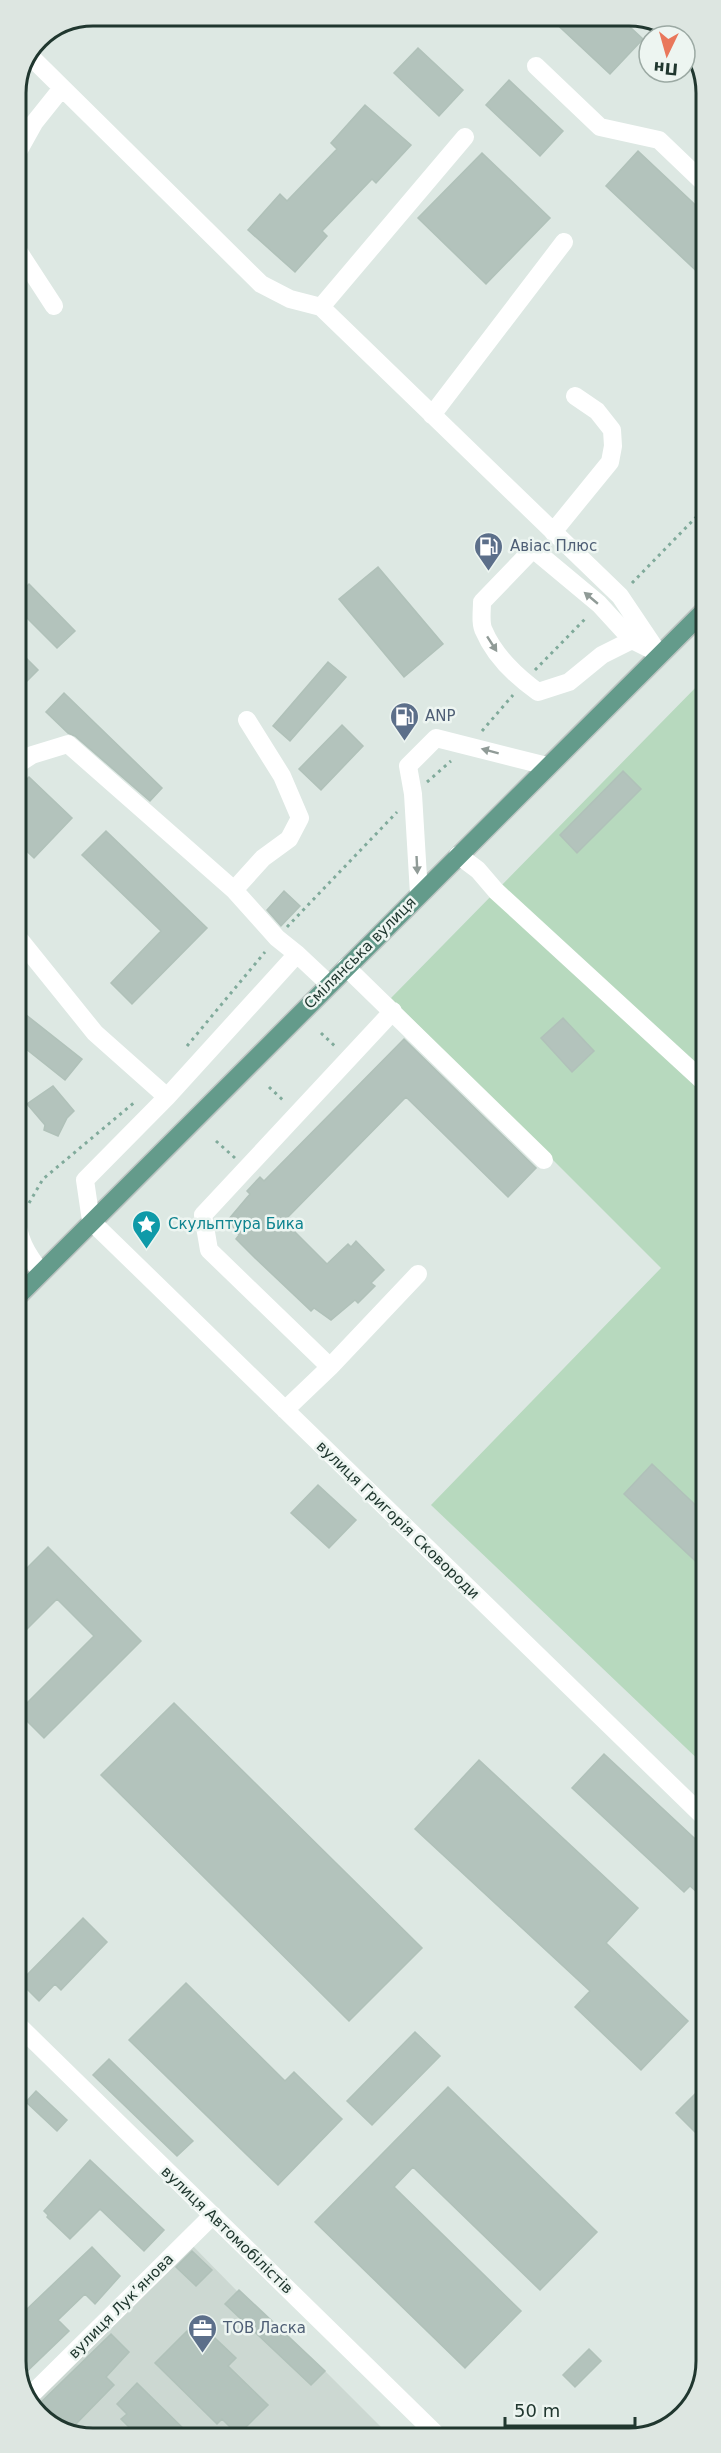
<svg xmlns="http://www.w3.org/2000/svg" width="721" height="2453" font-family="'DejaVu Sans',sans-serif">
  <rect width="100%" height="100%" fill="#dde8e3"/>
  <!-- built -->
  <path fill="#ccd8d2" d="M189,2242L237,2291L325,2371L391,2437L87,2438L42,2419L33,2405Z"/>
  <!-- green -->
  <path fill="#b7d9be" d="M705,678L706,1767L431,1505L661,1268L391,998Z"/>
  <!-- building -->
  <path fill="#b3c3bc" stroke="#b0c1b9" stroke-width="1.5" d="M548,16H618L643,39L610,74Z
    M418,48L463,90L439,116L394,73Z
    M509,80L563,131L540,156L486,105Z
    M365,105L411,145L376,183L372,179L322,231L327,236L295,272L248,230L280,194L287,201L337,149L331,143Z
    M638,151L705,214V279L606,186Z
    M482,153L550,218L486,284L418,218Z
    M378,567L443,644L404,677L339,599Z
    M29,584L75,631L57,648L15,606V598Z
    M15,647L38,670L15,693Z
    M328,662L346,677L290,741L273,726Z
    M64,693L162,788L150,801L75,736L68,733L46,712Z
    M342,725L363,746L321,790L299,769Z
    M623,771L641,789L577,853L560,835Z
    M29,777L72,818L34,858L16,841L15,791Z
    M106,831L207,928L132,1004L111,983L161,931L82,855Z
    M284,891L300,906L281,926L267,910Z
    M16,1007L82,1059L65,1080L16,1041Z
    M563,1018L594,1051L572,1072L541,1038Z
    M404,1039L536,1168L508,1197L406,1097L284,1221L327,1264L348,1244L351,1247L356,1241L384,1270L371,1283L375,1286L358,1303L355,1300L331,1320L314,1308L311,1311L253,1256L236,1239L239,1235L228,1220L250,1194L247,1191L260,1177L264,1181Z
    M53,1086L74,1111L67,1118L58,1136L44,1130L45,1125L27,1104Z
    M652,1464L705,1514V1570L624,1494Z
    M318,1485L356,1520L329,1548L291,1513Z
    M48,1547L141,1641L44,1738L18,1712L94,1636L57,1599L16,1640V1579Z
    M174,1703L422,1948L349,2021L101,1775Z
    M604,1754L706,1849V1900L690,1886L684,1892L572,1788Z
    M479,1760L638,1908L606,1943L688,2021L641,2070L575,2007L590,1991L415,1829Z
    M83,1918L107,1942L61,1990L55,1984L39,2001L20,1982Z
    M186,1983L285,2081L294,2072L342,2119L278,2185L129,2040Z
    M415,2032L440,2056L372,2125L347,2101Z
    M109,2059L193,2141L177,2156L93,2075Z
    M706,2083V2143L676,2113Z
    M448,2087L597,2232L540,2290L413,2167L394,2187L521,2311L465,2368L315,2222Z
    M36,2091L67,2120L57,2131L26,2102Z
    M90,2160L164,2230L144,2251L100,2209L70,2239L47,2217L48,2215L44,2211Z
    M92,2247L120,2276L95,2304L85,2294L58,2320L69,2331L19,2379L17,2376V2301L26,2310Z
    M192,2251L212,2270L196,2286L176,2267Z
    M239,2290L325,2371L311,2385L225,2304Z
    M197,2321L236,2358L228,2366L268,2405L238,2435L222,2419L217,2424L155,2363Z
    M111,2334L129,2352L106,2377L114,2385L73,2427L67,2422L62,2427L42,2419L35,2408Z
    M589,2349L601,2361L575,2387L563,2375Z
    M137,2383L193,2438H140L121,2419L127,2414L117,2404Z"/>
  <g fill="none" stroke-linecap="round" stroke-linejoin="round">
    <defs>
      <path id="major" d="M16,1298L705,610"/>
    </defs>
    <!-- major casing -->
    <use href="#major" stroke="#bcc3c1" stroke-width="21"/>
    <!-- path -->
    <path stroke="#80aa9b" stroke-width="3" stroke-dasharray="3 4.5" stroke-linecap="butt" d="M632,583L705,508
      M535,670L587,617
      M482,731L513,695
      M427,782L451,761
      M287,927L397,812
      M321,1033L337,1048
      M187,1046L265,952
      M269,1087L285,1102
      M216,1141L235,1158
      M29,1203L43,1179L136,1101"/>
    <!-- minor -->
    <path stroke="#fff" stroke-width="18" d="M30,56L261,284L290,299L321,307
      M536,66L600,127L659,140L705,184
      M465,137L321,307L620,596L659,654
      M15,157L34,123L62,88
      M15,246L54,306
      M432,415L564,242
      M553,532L610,462L613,446L612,430L597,411L575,396
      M632,640L602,655L569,682L538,692C517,677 494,655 484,631C480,624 482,611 482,602L533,549L599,604L632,640L658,653
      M15,766L32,755L68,744L234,890L277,938L297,954L329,984
      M458,855L478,870L496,891L705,1083
      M234,890L263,858L289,839L300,818L282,776L247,720
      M419,894L413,794L408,766L436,738L547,766
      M16,935L95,1033L167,1097
      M297,954L167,1097L85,1180L91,1221L706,1819
      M346,967L544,1160
      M16,1214C18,1239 26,1253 41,1272
      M330,1367L209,1250L203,1215L393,1011
      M285,1410L330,1367L418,1274
      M16,2023L439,2437
      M29,2397L213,2215"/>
    <!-- major -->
    <use href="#major" stroke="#649b8b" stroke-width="18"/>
  </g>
  <!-- one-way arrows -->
  <defs><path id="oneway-solid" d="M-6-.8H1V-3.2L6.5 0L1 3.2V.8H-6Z" transform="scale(1.5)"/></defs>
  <g fill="#909b97">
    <use href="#oneway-solid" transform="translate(591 598) rotate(-140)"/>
    <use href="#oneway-solid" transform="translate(492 644) rotate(57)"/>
    <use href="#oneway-solid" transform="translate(490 751) rotate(-165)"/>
    <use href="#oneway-solid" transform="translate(417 865) rotate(87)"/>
  </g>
  <!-- icons -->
  <defs>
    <symbol id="fuel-pin" viewBox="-11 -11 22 30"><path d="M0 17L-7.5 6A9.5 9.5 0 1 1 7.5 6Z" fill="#5c6f8a" stroke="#edf5f1"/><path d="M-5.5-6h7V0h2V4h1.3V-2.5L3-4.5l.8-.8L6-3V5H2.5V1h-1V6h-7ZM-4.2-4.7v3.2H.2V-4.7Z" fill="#fff"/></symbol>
    <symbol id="sight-pin" viewBox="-11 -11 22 30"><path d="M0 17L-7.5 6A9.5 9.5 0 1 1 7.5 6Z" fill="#0f9aa8" stroke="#edf5f1"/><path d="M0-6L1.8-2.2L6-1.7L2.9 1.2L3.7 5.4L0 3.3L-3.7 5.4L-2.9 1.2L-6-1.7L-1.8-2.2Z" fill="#fff"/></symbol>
    <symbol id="office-pin" viewBox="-11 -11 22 30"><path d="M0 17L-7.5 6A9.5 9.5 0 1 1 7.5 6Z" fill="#5c6f8a" stroke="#edf5f1"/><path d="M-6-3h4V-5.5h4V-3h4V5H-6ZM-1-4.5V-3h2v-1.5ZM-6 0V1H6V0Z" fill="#fff"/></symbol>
  </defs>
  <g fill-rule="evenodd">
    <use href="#fuel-pin" x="472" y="530" width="33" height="45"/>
    <use href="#fuel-pin" x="388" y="700" width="33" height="45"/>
    <use href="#sight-pin" x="130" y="1208" width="33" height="45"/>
    <use href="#office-pin" x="186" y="2312" width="33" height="45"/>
  </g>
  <g text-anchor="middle" stroke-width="5" stroke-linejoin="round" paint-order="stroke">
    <!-- service labels -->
    <g font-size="15" fill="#4e5e75" stroke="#edf5f1" text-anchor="start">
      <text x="510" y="551">Авіас Плюс</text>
      <text x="425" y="721">ANP</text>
      <text x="223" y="2333">ТОВ Ласка</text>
    </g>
    <!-- street labels -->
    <g font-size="15" fill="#20372f" stroke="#edf5f1">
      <text transform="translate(360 953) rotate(-45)" y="5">Смілянська вулиця</text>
      <text transform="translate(398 1520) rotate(44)" y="5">вулиця Григорія Сковороди</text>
      <text transform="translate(227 2230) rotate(44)" y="5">вулиця Автомобілістів</text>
      <text transform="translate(121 2306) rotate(-45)" y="5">вулиця Лукʼянова</text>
    </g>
    <!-- culture labels -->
    <g font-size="15" fill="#0d838f" stroke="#edf5f1" text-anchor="start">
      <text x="168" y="1229">Cкульптура Бика</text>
    </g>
  </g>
  <!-- crop -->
  <path d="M0 0H721V2453H0ZM93 26H629A67 67 0 0 1 696 93V2361A67 67 0 0 1 629 2428H93A67 67 0 0 1 26 2361V93A67 67 0 0 1 93 26Z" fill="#dde6e1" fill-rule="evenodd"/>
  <path fill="none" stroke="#20372f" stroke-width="3" d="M93 26H629A67 67 0 0 1 696 93V2361A67 67 0 0 1 629 2428H93A67 67 0 0 1 26 2361V93A67 67 0 0 1 93 26Z"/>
  <!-- north arrow -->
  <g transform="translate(667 54) rotate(185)"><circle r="28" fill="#edf5f1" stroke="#9ba9a3" stroke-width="1.5"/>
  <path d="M0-4.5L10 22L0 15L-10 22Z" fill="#e9775b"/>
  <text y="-9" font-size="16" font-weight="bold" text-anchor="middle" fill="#20372f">Пн</text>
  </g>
  <!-- scale -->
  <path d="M505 2417v9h130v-9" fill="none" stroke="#20372f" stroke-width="3"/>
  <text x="514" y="2417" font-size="18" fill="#20372f" stroke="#edf5f1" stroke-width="4.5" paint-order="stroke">50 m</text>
</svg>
